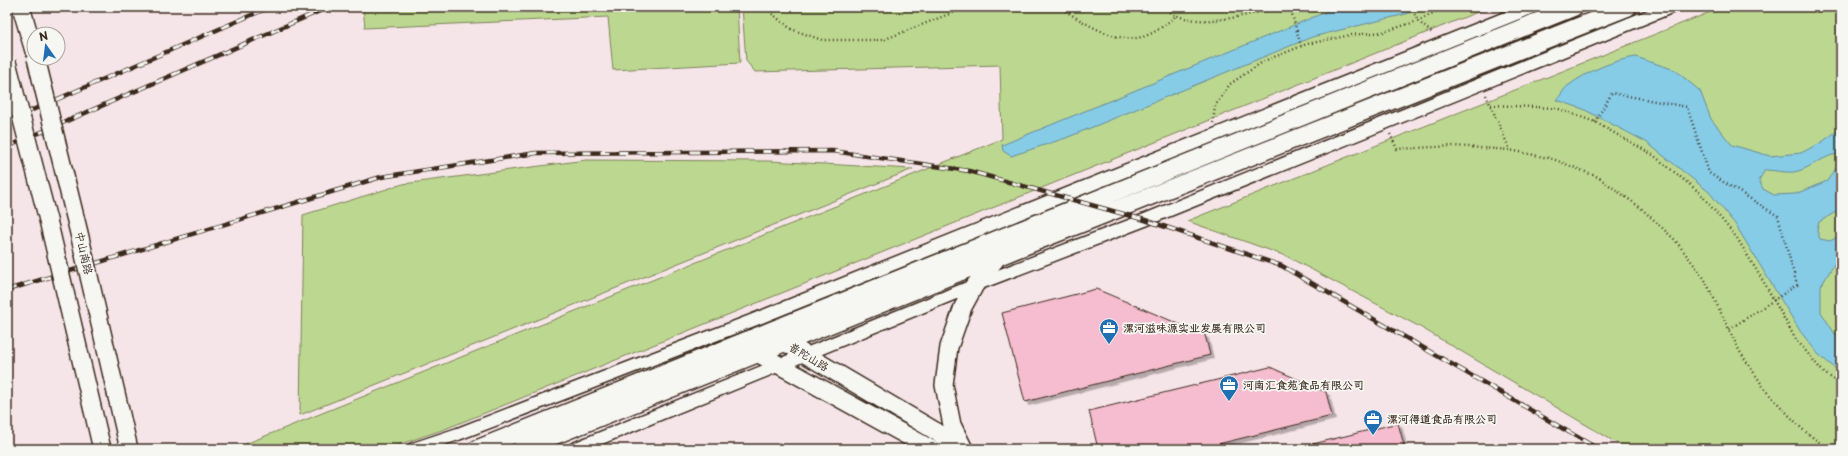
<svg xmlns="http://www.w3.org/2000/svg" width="1848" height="456" font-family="'Playpen Sans','LXGW WenKai TC',sans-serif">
  <defs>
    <filter id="shadow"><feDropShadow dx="3.5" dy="3.5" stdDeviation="0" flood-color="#0004"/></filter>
  </defs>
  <rect width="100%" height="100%" fill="#f6e5e8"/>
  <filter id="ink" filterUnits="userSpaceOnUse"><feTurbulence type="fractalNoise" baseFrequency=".025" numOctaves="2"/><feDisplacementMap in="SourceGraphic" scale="8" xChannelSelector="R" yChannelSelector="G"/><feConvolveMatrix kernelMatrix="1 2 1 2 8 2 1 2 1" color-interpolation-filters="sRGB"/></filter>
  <g filter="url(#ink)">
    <!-- green -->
    <path fill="#bcd890" stroke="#7c8157" d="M363,7H737L740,63L613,70L608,17L365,28Z
      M742,7H1490L445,429L386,449H233L1002,139L1000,65L755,72L746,61Z
      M1723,7H1841V449H1627L1420,327L1286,256L1187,221Z
      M586,160L769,161L913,169L300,415L303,215L403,184Z"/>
    <!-- water -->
    <path fill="#86cce7" stroke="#688b97" d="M1338,7H1422L1406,14L1312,37L1066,138L1011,156L1003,151L1002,145Z
      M1636,57L1675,70L1700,91L1711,119L1732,145L1770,156L1801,153L1822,142L1841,128V154C1826,153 1809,170 1794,172C1785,173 1774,170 1765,170L1759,180L1763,189L1774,195L1795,194L1827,181L1841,161V209L1819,222L1817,231L1820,239L1830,241L1841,235V253L1821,286V312L1835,334L1841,337V373L1819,355L1800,331L1735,224L1709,192L1646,142L1583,109L1557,100C1561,95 1564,88 1569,85C1588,71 1614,60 1636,57Z"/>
    <!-- building -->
    <path fill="#f6bdd0" stroke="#3b2a1e" filter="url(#shadow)" d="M1096,289L1205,335L1210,355L1025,402L1002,313Z
      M1270,367L1326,392L1332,416L1198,449H1098L1089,411Z
      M1398,423L1405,449H1309V445Z"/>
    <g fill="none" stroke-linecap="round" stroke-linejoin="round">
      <defs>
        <path id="minor" d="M413,449L458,434L751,321L1533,7
          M574,449L975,285L1145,220L1671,7"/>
        <path id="secondary" d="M21,7L34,51
          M778,341L786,343L937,432L958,449
          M758,347L759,354L931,449
          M477,449L1574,7
          M521,449L997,257L1628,7
          M964,449L952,425L944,385L949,347L963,307L975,285L997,258"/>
      </defs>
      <!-- minor casing -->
      <use href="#minor" stroke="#3b2a1e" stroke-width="15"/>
      <!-- secondary casing -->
      <use href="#secondary" stroke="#3b2a1e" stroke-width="20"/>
      <!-- path -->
      <path stroke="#3b2a1e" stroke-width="2.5" stroke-dasharray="1 3" stroke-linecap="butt" d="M768,7L771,13L791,29L822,40H883L967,7
        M1059,7C1082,21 1114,44 1142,37C1154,34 1166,24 1176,16
        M1164,7C1190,33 1249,14 1281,7
        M1290,7L1301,46
        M1411,7L1418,21L1432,33
        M1840,7L1841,8
        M1486,95L1510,150
        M1491,105L1556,108L1595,122L1653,155L1699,192L1737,238L1766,286L1795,338L1824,373L1841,384
        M1595,122L1612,93L1687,107L1709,173L1778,216L1797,285L1728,330
        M1213,123L1215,106L1230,84L1264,61L1307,44L1351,35L1383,32L1418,21L1444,7
        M1390,134L1397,149L1454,146L1510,150L1553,159L1598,177L1641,208L1675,240L1704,278L1740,352L1767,392L1802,429L1828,449"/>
      <!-- minor -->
      <use href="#minor" stroke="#f6f6f2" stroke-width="12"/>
      <!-- secondary -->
      <use href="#secondary" stroke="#f6f6f2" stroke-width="17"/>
      <defs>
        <path id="rail" d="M7,121L270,7
          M7,147L329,7
          M7,290L381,177L536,153L833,151L969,171L1145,220L1282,266L1598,449"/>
      </defs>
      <!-- rail casing -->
      <use href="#rail" stroke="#3b2a1e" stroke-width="4.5"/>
      <!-- rail -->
      <use href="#rail" stroke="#f6f6f2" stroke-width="3" stroke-dasharray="9" stroke-linecap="butt"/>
      <defs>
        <path id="secondary-bridge" d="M36,58L79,233L129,449
          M7,62L48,220L102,449"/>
      </defs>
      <!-- secondary-bridge casing -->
      <use href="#secondary-bridge" stroke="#3b2a1e" stroke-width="20" stroke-linecap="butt"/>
      <!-- secondary-bridge -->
      <use href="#secondary-bridge" stroke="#f6f6f2" stroke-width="17"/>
    </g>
  </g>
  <!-- icons -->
  <defs>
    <symbol id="office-pin" viewBox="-11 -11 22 30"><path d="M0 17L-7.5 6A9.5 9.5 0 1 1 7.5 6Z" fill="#1f6fb2" stroke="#f6f6f2"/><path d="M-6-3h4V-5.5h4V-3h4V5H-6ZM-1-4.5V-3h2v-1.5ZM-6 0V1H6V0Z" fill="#fff"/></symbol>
  </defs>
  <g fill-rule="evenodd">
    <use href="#office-pin" x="1098" y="317" width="22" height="30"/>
    <use href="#office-pin" x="1218" y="374" width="22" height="30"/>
    <use href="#office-pin" x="1362" y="408" width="22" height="30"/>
  </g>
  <g text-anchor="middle" stroke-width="3.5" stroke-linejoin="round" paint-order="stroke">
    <!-- street labels -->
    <g font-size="11" fill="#3b2a1e" stroke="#f6f6f2">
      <text transform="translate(84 253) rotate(77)" y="4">中山南路</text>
      <text transform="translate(809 357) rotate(31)" y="4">普陀山路</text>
    </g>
    <!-- poi labels -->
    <g font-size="11" font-weight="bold" fill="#3b2a1e" stroke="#f6f6f2" text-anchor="start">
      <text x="1123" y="332">漯河滋味源实业发展有限公司</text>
      <text x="1243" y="389">河南汇食苑食品有限公司</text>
      <text x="1387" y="423">漯河得道食品有限公司</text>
    </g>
  </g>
  <!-- margin -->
  <rect width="1848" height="456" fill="none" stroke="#f6f6f2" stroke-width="24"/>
  <rect x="12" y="12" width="1824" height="432" fill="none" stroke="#3b2a1e" stroke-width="1.5" filter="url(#ink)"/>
  <!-- north arrow -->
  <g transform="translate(46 46) rotate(346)"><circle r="19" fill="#f6f6f2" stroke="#aba49d"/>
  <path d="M0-3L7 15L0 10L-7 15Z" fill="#1f6fb2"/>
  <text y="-6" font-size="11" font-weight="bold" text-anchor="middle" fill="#3b2a1e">N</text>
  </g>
</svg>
